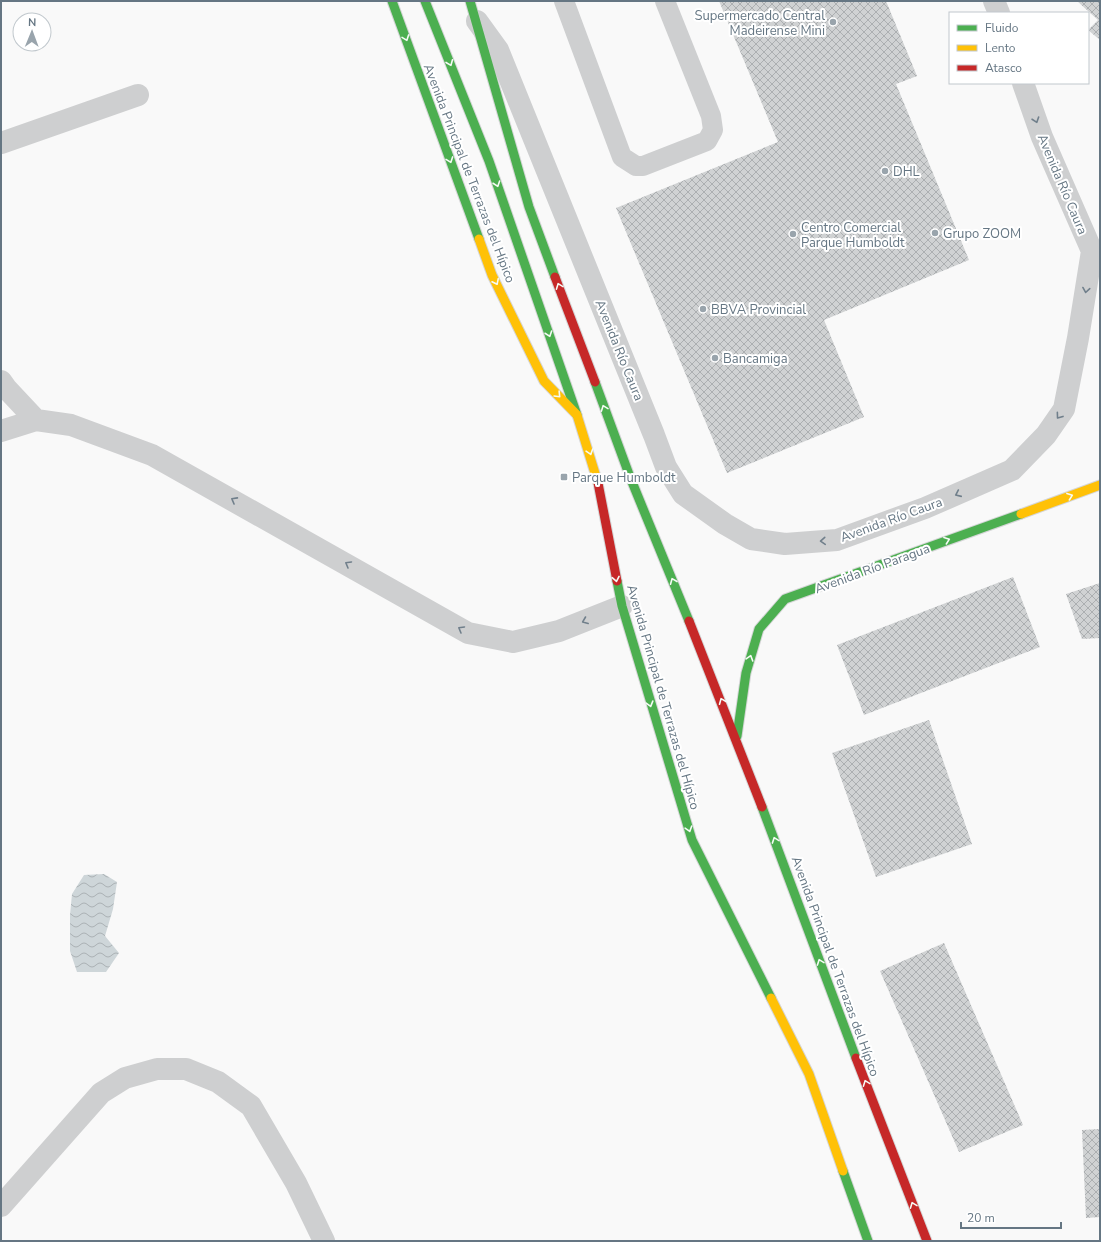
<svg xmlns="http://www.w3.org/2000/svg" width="1101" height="1242" font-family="'Nunito Sans',sans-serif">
  <defs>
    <pattern id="water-waves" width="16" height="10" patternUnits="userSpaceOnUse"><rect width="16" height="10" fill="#ced6d9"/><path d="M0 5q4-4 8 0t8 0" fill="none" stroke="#abb2b5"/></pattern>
    <pattern id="building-cross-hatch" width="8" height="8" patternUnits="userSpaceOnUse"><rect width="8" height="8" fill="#d0d2d3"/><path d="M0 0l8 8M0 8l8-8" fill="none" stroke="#acafb1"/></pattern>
  </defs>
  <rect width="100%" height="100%" fill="#f9f9f9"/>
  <!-- water -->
  <path fill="url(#water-waves)" d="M104,874L117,882L113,909L105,936L119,953L106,972H77L70,951V915L72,894L84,875Z"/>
  <!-- building -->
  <path fill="url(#building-cross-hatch)" d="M719,1H886L917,76L896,84L969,260L824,320L864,417L727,473L616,208L778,142Z
    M1077,1H1100V40L1088,30L1098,20Z
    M1013,577L1040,647L864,715L837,645Z
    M1100,583V638L1082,639L1066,594Z
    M929,720L972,844L876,877L832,753Z
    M944,943L1023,1125L959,1152L880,971Z
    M1100,1129V1217L1086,1218L1082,1130Z"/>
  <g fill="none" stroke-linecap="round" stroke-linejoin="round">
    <defs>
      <path id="fast" d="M392,1L479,239
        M425,1L489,161L577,415
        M470,1L529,207L555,277
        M595,382L630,477L689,621
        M617,581L622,606L692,840L771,998
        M737,736L746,673L759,629L785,599L1021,514
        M762,807L856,1058
        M843,1171L868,1241"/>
      <path id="slow" d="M479,239L492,275L544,381L577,415L598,483
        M1021,514L1100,485
        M771,998L809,1074L843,1171"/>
      <path id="jam" d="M555,277L595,382
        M598,483L617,581
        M689,621L762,807
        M856,1058L927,1241"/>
    </defs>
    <!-- fast casing -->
    <use href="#fast" stroke="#d5d6d7" stroke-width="11"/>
    <!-- slow casing -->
    <use href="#slow" stroke="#d5d6d7" stroke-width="11"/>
    <!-- jam casing -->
    <use href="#jam" stroke="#d5d6d7" stroke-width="11"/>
    <!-- lane -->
    <path stroke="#cecfd0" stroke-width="20" d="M564,1L622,157L636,166H643L707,141L713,130L711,116L665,1"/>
    <!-- street -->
    <path stroke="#cecfd0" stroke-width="22" d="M994,1L999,13
      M477,21L498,50L654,435L666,467L683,494L725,524L751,539L785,544L837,540L925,508L1012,470L1046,435L1064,409L1078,338L1092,251
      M1023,83L1042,137L1092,251L1100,264
      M1,143L138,95
      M1,381L6,388L36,420
      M1,431L36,420L71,425L152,455L468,633L513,642L559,631L622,606
      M1,1206L101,1093L125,1078L157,1069H186L218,1082L251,1106L296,1183L324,1241"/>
    <!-- fast -->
    <use href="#fast" stroke="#4caf50" stroke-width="9"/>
    <!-- slow -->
    <use href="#slow" stroke="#ffc107" stroke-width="9"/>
    <!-- jam -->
    <use href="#jam" stroke="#c62828" stroke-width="9"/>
  </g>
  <!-- one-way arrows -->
  <defs><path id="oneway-chevron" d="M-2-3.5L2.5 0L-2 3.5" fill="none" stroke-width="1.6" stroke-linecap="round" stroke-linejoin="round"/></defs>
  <g stroke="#f6fbf6">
    <use href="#oneway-chevron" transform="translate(406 38) rotate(70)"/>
    <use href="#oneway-chevron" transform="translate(450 63) rotate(68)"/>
    <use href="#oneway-chevron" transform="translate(450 160) rotate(70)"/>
    <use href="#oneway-chevron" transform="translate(497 184) rotate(71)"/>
    <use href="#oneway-chevron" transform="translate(496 282) rotate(64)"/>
    <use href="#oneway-chevron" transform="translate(559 286) rotate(-111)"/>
    <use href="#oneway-chevron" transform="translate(549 334) rotate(71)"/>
    <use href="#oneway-chevron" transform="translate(558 395) rotate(46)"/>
    <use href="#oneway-chevron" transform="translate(604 408) rotate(-111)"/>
    <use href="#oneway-chevron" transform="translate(590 452) rotate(72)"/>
    <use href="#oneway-chevron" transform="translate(1070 496) rotate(-20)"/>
    <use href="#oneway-chevron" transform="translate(947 540) rotate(-20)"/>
    <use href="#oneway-chevron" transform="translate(616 579) rotate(79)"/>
    <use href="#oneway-chevron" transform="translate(673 581) rotate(-112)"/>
    <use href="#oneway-chevron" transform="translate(750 658) rotate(-73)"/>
    <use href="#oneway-chevron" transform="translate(722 701) rotate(-112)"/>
    <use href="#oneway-chevron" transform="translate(650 704) rotate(74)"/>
    <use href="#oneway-chevron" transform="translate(689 829) rotate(73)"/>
    <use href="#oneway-chevron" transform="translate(775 840) rotate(-110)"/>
    <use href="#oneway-chevron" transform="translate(820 962) rotate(-110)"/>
    <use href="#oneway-chevron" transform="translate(866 1083) rotate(-111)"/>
    <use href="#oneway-chevron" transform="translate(913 1205) rotate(-111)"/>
  </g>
  <g stroke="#707f8b">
    <use href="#oneway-chevron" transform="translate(1036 120) rotate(71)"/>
    <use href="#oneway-chevron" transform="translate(1086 290) rotate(99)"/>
    <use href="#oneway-chevron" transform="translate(1059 416) rotate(126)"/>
    <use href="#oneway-chevron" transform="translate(958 494) rotate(156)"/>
    <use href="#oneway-chevron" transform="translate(234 500) rotate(-151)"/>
    <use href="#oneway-chevron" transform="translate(823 541) rotate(176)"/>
    <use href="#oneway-chevron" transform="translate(348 564) rotate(-150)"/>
    <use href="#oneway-chevron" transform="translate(585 621) rotate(158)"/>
    <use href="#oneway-chevron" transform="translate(461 629) rotate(-150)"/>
  </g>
  <!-- markers -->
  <g fill="#99a4ac" stroke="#fff" stroke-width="1.5">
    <circle cx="833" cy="22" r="4"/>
    <circle cx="885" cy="171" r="4"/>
    <circle cx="935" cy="233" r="4"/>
    <circle cx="793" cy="234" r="4"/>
    <circle cx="703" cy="309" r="4"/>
    <circle cx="715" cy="358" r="4"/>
    <rect x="560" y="473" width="8" height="8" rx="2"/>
  </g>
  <g text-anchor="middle" stroke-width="4" stroke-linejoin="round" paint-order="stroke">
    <!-- poi labels -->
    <g font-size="13" fill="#657683" stroke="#fff" text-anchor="start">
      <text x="825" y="20" text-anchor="end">Supermercado Central<tspan x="825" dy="15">Madeirense Mini</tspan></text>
      <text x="893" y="176">DHL</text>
      <text x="801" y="232">Centro Comercial<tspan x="801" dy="15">Parque Humboldt</tspan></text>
      <text x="943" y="238">Grupo ZOOM</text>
      <text x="711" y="314">BBVA Provincial</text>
      <text x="723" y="363">Bancamiga</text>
      <text x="572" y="482">Parque Humboldt</text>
    </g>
    <!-- street labels -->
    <g font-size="13" fill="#657683" stroke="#fff">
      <text transform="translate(470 173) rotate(69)" y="5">Avenida Principal de Terrazas del Hípico</text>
      <text transform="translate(1063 184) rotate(67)" y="5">Avenida Río Caura</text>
      <text transform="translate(620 350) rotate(68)" y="5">Avenida Río Caura</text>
      <text transform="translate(891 519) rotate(-20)" y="5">Avenida Río Caura</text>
      <text transform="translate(872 568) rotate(-20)" y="5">Avenida Río Paragua</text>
      <text transform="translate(664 697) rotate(74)" y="5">Avenida Principal de Terrazas del Hípico</text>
      <text transform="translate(836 966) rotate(70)" y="5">Avenida Principal de Terrazas del Hípico</text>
    </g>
  </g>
  <!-- border -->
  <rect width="1101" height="1242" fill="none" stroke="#657683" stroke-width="4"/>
  <!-- legend -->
  <rect x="949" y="12" width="140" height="72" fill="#ffffff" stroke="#c1c8cd"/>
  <rect x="957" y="25" width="20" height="6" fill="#4caf50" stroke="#c1c8cd"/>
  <text x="985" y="32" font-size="12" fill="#657683">Fluido</text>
  <rect x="957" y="45" width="20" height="6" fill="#ffc107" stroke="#c1c8cd"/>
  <text x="985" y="52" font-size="12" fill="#657683">Lento</text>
  <rect x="957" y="65" width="20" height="6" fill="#c62828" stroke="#c1c8cd"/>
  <text x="985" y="72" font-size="12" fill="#657683">Atasco</text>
  <!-- north arrow -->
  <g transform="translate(32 32) rotate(1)"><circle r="19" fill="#ffffff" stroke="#c1c8cd"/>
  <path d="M0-3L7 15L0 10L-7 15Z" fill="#99a4ac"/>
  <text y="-6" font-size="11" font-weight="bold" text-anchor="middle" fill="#657683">N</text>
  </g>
  <!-- scale -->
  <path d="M961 1222v6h100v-6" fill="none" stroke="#657683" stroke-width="2"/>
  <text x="967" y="1222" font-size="12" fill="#657683" stroke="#ffffff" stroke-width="3" paint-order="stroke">20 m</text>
</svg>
